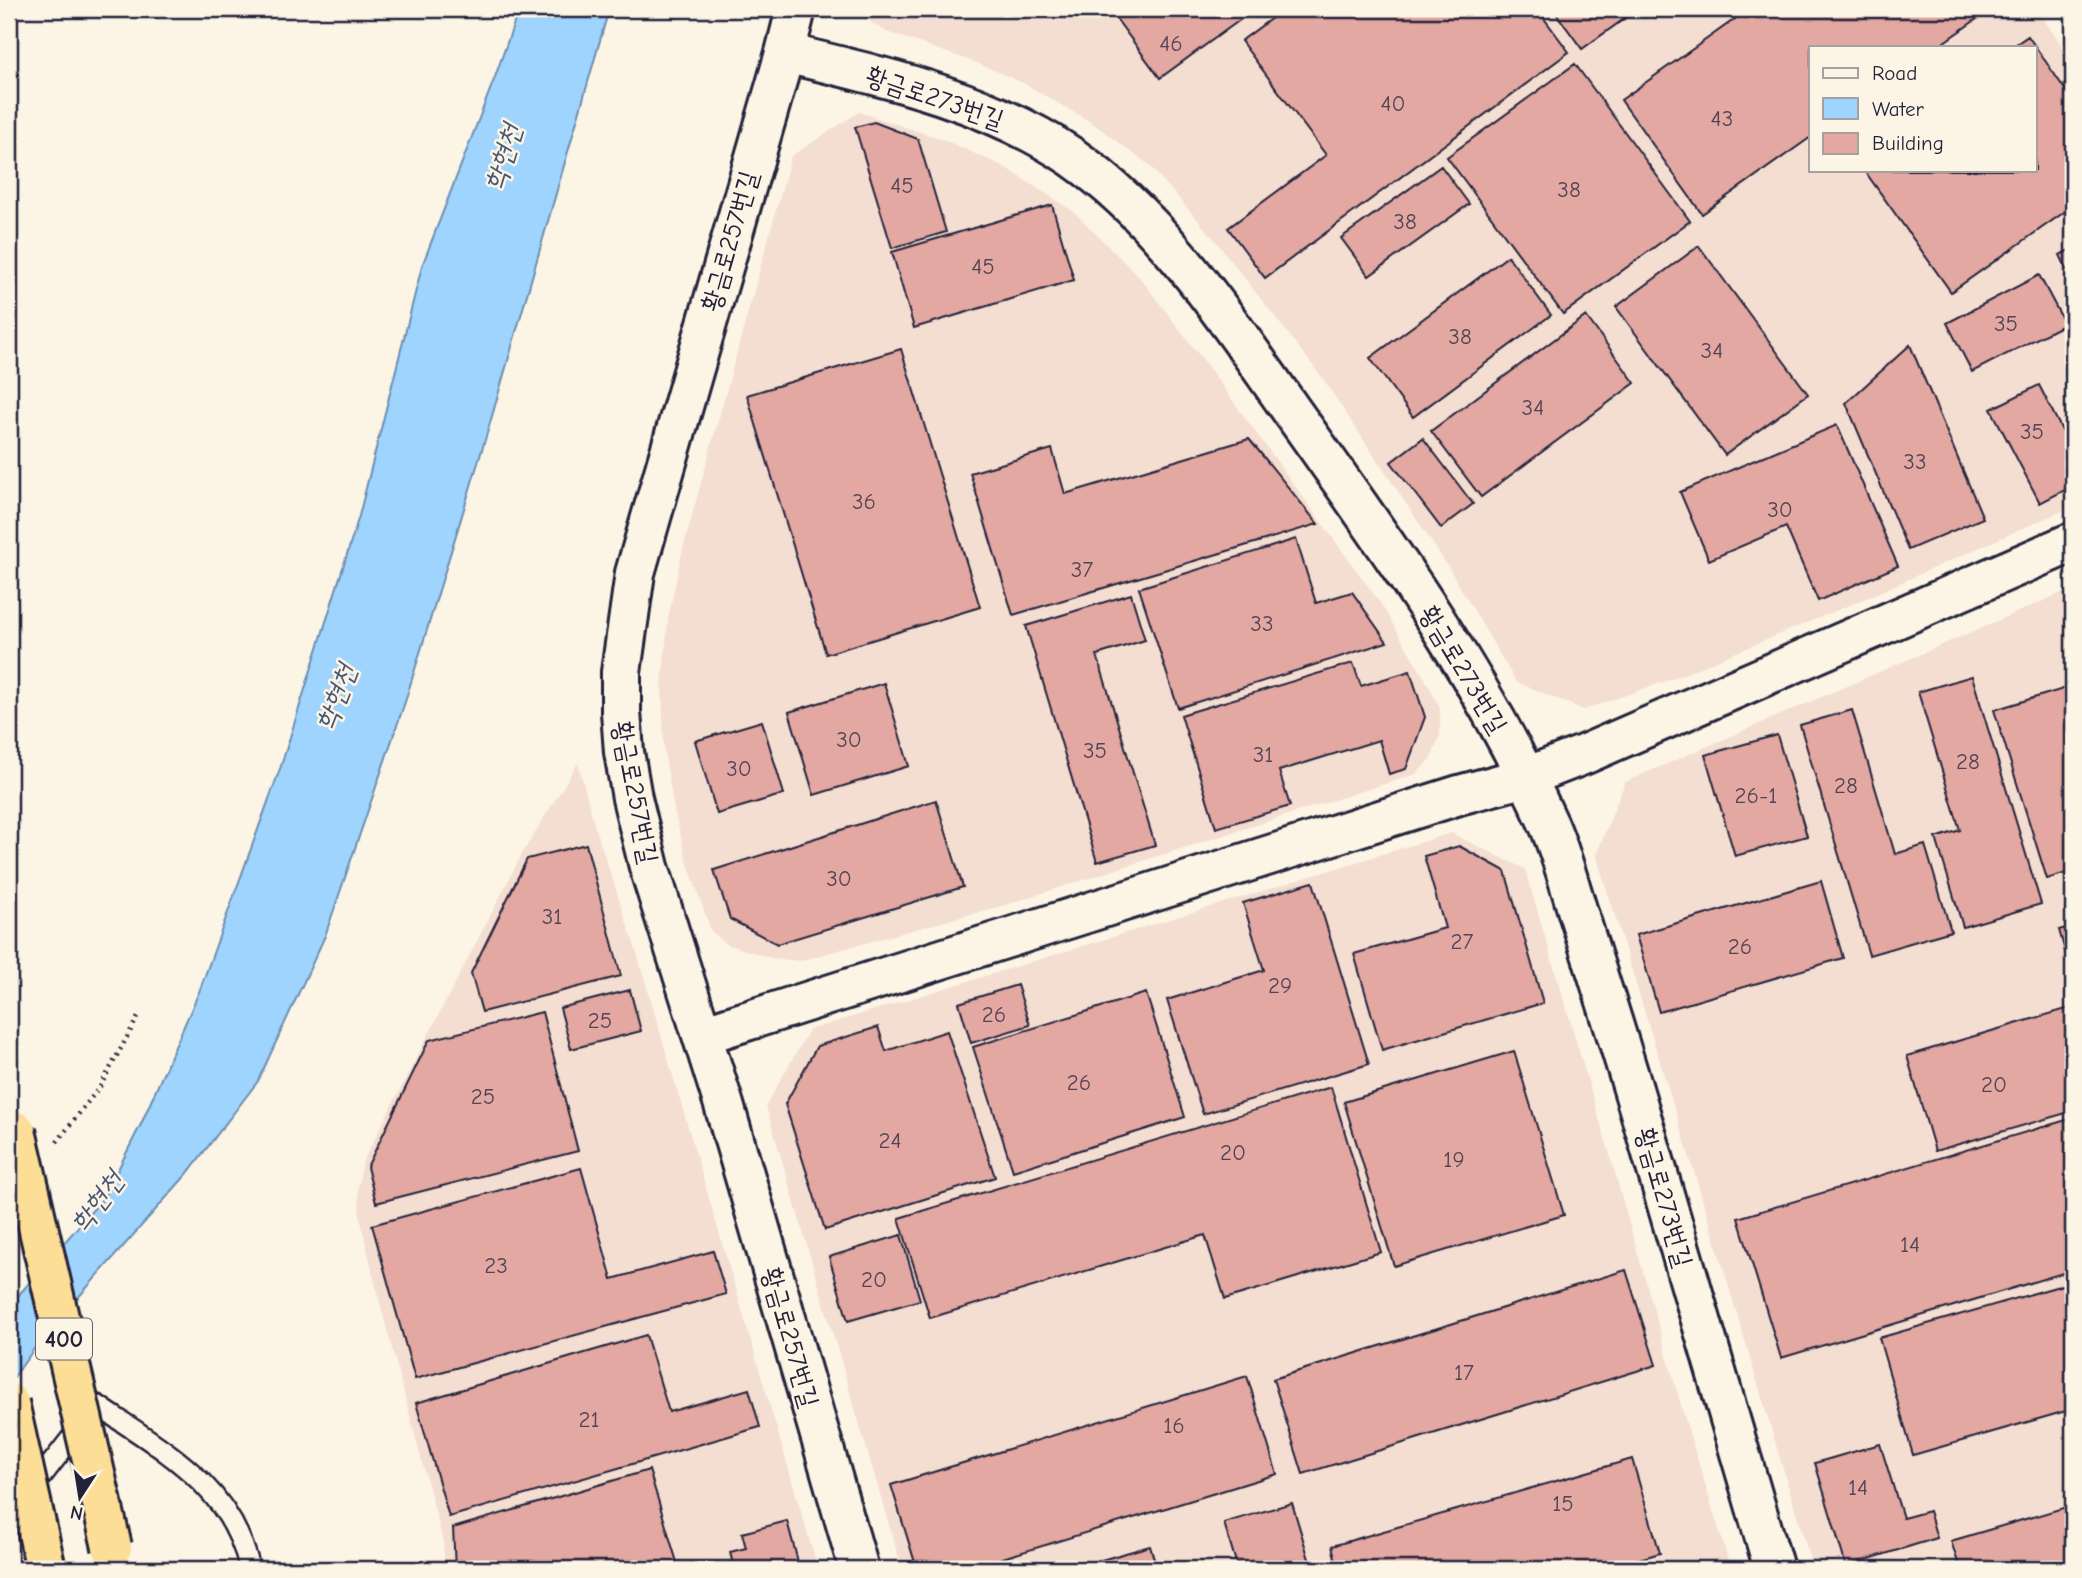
<svg xmlns="http://www.w3.org/2000/svg" width="2082" height="1578" font-family="'Comic Neue','Poor Story',sans-serif">
  <rect width="100%" height="100%" fill="#fcf5e5"/>
  <filter id="ink" filterUnits="userSpaceOnUse"><feTurbulence type="fractalNoise" baseFrequency=".0143" numOctaves="2"/><feDisplacementMap in="SourceGraphic" scale="14" xChannelSelector="R" yChannelSelector="G"/><feConvolveMatrix kernelMatrix="1 2 1 2 8 2 1 2 1" color-interpolation-filters="sRGB"/></filter>
  <g filter="url(#ink)">
    <!-- built -->
    <path fill="#f4ded1" fill-rule="evenodd" d="M860,9H2036L2073,60V506L1857,602L1674,678L1584,710L1516,682L1447,565L1321,376L1211,235L1149,165L1091,122L1023,83L977,63L887,32L865,19ZM1811,47H2035V170H1811Z
      M859,112L942,139L1003,166L1073,211L1141,279L1206,364L1381,604L1427,682L1440,708V735L1431,759L1416,774L1008,904L799,961L771,958L726,944L711,931L687,861L674,810L664,750L662,685L668,619L682,552L791,156Z
      M2073,588V1569H1813L1712,1230L1596,855L1625,782Z
      M578,763L595,827L636,950L818,1569H445L443,1541L376,1288L360,1217L358,1187L363,1161L523,852Z
      M1451,833L1525,869L1609,1152L1682,1409L1731,1569H902L766,1106L809,1030Z"/>
    <!-- water -->
    <path fill="#9ed4fd" stroke="#6c8daf" stroke-width="2" d="M519,9H609L488,430L405,702L325,936L258,1081L187,1174L39,1342L9,1384V1306L104,1197L141,1124L199,992L281,766L359,516L422,266L495,77Z"/>
    <!-- building -->
    <path fill="#e3a8a2" stroke="#22223b" stroke-width="2" d="M1109,9H1255L1160,78Z
      M1284,9H1537L1569,52L1265,278L1228,228L1326,155L1241,41Z
      M1553,9H1638L1582,49Z
      M1749,9H1991L1937,47H1811V137L1702,214L1621,100Z
      M2028,36L2073,101V206L1951,292L1864,170H2035V47H2012Z
      M1575,64L1690,221L1563,314L1447,157Z
      M874,122L918,139L946,232L892,248L855,127Z
      M1441,166L1469,204L1369,276L1341,238Z
      M1052,205L1074,280L914,328L892,252Z
      M1699,246L1808,394L1725,455L1616,307Z
      M2073,248V282L2060,255Z
      M1508,256L1551,315L1413,417L1370,358Z
      M2039,275L2065,324L1972,372L1947,323Z
      M1586,316L1635,383L1481,497L1431,431Z
      M1910,345L1983,518L1908,550L1846,403Z
      M901,349L980,607L826,654L747,395Z
      M2039,385L2073,452V486L2040,503L1991,409Z
      M1837,425L1898,566L1818,601L1786,527L1709,560L1680,492Z
      M1423,438L1473,504L1441,528L1391,462Z
      M1249,439L1318,524L1013,615L970,473L1052,449L1065,494Z
      M1296,539L1316,603L1352,592L1387,642L1178,708L1139,588Z
      M1131,594L1145,640L1097,655L1155,845L1097,862L1026,626Z
      M1353,663L1361,686L1410,671L1425,717L1406,769L1389,774L1379,740L1279,771L1290,806L1216,828L1181,715Z
      M1972,676L2041,904L1963,927L1936,838L1960,830L1918,692Z
      M884,683L909,766L814,795L789,712Z
      M2073,686V871L2047,879L1994,710Z
      M1852,710L1895,854L1925,845L1951,931L1869,955L1800,725Z
      M762,721L784,794L717,814L695,741Z
      M1777,735L1807,836L1735,856L1705,755Z
      M936,800L963,887L777,944L730,919L714,870Z
      M586,844L621,976L482,1012L471,973L527,859Z
      M1459,846L1505,871L1543,1003L1382,1050L1354,954L1445,928L1424,856Z
      M1821,881L1843,958L1659,1012L1636,935Z
      M1313,882L1369,1064L1203,1114L1167,1000L1264,970L1243,903Z
      M2073,926V979L2059,930Z
      M1017,985L1030,1025L971,1043L959,1003Z
      M630,990L641,1031L571,1049L560,1008Z
      M1146,993L1185,1117L1013,1171L973,1047Z
      M2073,1007V1111L1935,1151L1907,1056Z
      M542,1012L578,1151L376,1203L367,1167L429,1040Z
      M878,1027L886,1051L947,1031L995,1177L825,1230L785,1104L817,1046Z
      M1514,1051L1564,1215L1394,1266L1344,1102Z
      M1331,1087L1381,1252L1225,1299L1205,1235L930,1318L899,1218Z
      M2073,1118V1270L1781,1358L1738,1218Z
      M581,1168L612,1279L713,1251L726,1294L415,1379L372,1225Z
      M901,1235L920,1300L848,1321L829,1257Z
      M1626,1270L1656,1365L1303,1474L1273,1379Z
      M2066,1284L2073,1310V1409L1913,1455L1879,1338Z
      M646,1335L669,1412L749,1389L760,1427L449,1517L416,1403Z
      M1247,1376L1277,1474L967,1569H917L891,1485Z
      M1880,1444L1903,1518L1929,1511L1937,1538L1846,1566L1815,1463Z
      M1632,1459L1660,1553L1605,1569H1338L1332,1546Z
      M649,1470L679,1569H455L453,1528Z
      M1292,1503L1312,1569H1238L1224,1523Z
      M2073,1505V1569H1960L1951,1541Z
      M787,1521L800,1569H734L730,1552L746,1548L742,1533Z
      M1150,1546L1157,1569H1070Z"/>
    <g fill="none" stroke-linecap="round" stroke-linejoin="round">
      <defs>
        <path id="lane" d="M9,1522L17,1508L97,1405C164,1451 230,1484 250,1569"/>
        <path id="street" d="M796,9L785,53L635,573L621,672V712L624,752L632,798L649,867L724,1105L859,1569
          M785,53C884,77 986,99 1072,157C1164,221 1227,320 1291,410C1385,542 1482,676 1549,825C1563,857 1571,892 1582,925C1601,986 1621,1047 1639,1109C1684,1262 1729,1416 1774,1569
          M702,1035L1459,795L1526,777L1583,755L2073,542"/>
      </defs>
      <!-- lane casing -->
      <use href="#lane" stroke="#22223b" stroke-width="24"/>
      <!-- street casing -->
      <use href="#street" stroke="#22223b" stroke-width="44"/>
      <!-- path -->
      <path stroke="#22223b" stroke-width="4.5" stroke-dasharray="2 5" stroke-linecap="butt" d="M57,1142L101,1085L138,1017"/>
      <!-- lane -->
      <use href="#lane" stroke="#fcf5e5" stroke-width="19"/>
      <!-- street -->
      <use href="#street" stroke="#fcf5e5" stroke-width="38"/>
      <defs>
        <path id="highway-bridge" d="M16,1131L112,1547
          M9,1403L46,1569"/>
      </defs>
      <!-- highway-bridge casing -->
      <use href="#highway-bridge" stroke="#22223b" stroke-width="44" stroke-linecap="butt"/>
      <!-- highway-bridge -->
      <use href="#highway-bridge" stroke="#fcde96" stroke-width="38"/>
    </g>
  </g>
  <g text-anchor="middle" stroke-width="5" stroke-linejoin="round" paint-order="stroke">
    <!-- number labels -->
    <g font-size="23" fill="#524455">
      <text x="1171" y="51">46</text>
      <text x="1393" y="111">40</text>
      <text x="1722" y="126">43</text>
      <text x="902" y="193">45</text>
      <text x="1569" y="197">38</text>
      <text x="1405" y="229">38</text>
      <text x="983" y="274">45</text>
      <text x="2006" y="331">35</text>
      <text x="1460" y="344">38</text>
      <text x="1712" y="358">34</text>
      <text x="1533" y="415">34</text>
      <text x="2032" y="439">35</text>
      <text x="1915" y="469">33</text>
      <text x="864" y="509">36</text>
      <text x="1780" y="517">30</text>
      <text x="1082" y="577">37</text>
      <text x="1262" y="631">33</text>
      <text x="849" y="747">30</text>
      <text x="1095" y="758">35</text>
      <text x="1263" y="762">31</text>
      <text x="1968" y="769">28</text>
      <text x="739" y="776">30</text>
      <text x="1846" y="793">28</text>
      <text x="1756" y="803">26-1</text>
      <text x="839" y="886">30</text>
      <text x="552" y="924">31</text>
      <text x="1462" y="949">27</text>
      <text x="1740" y="954">26</text>
      <text x="1280" y="993">29</text>
      <text x="994" y="1022">26</text>
      <text x="600" y="1028">25</text>
      <text x="1079" y="1090">26</text>
      <text x="1994" y="1092">20</text>
      <text x="483" y="1104">25</text>
      <text x="890" y="1148">24</text>
      <text x="1233" y="1160">20</text>
      <text x="1454" y="1167">19</text>
      <text x="1910" y="1252">14</text>
      <text x="496" y="1273">23</text>
      <text x="874" y="1287">20</text>
      <text x="1464" y="1380">17</text>
      <text x="589" y="1427">21</text>
      <text x="1174" y="1433">16</text>
      <text x="1858" y="1495">14</text>
      <text x="1563" y="1511">15</text>
    </g>
    <!-- shield labels -->
    <rect fill="#fcf5e5" stroke="#63616e" stroke-width="2" x="36" y="1318.5" width="56" height="41" rx="5"/>
    <g font-size="24" font-weight="bold" fill="#22223b">
      <text x="64" y="1347">400</text>
    </g>
    <!-- street labels -->
    <g font-size="26" fill="#22223b" stroke="#fcf5e5">
      <text transform="translate(935 97) rotate(19)" y="9">황금로273번길</text>
      <text transform="translate(729 241) rotate(-74)" y="9">황금로257번길</text>
      <text transform="translate(1464 669) rotate(59)" y="9">황금로273번길</text>
      <text transform="translate(636 792) rotate(79)" y="9">황금로257번길</text>
      <text transform="translate(1665 1197) rotate(74)" y="9">황금로273번길</text>
      <text transform="translate(791 1337) rotate(74)" y="9">황금로257번길</text>
    </g>
    <!-- water labels -->
    <g font-size="28" font-style="italic" fill="#475775" stroke="#fcf5e5">
      <text transform="translate(502 157) rotate(-73)" y="10">학현천</text>
      <text transform="translate(335 697) rotate(-69)" y="10">학현천</text>
      <text transform="translate(96 1201) rotate(-53)" y="10">학현천</text>
    </g>
  </g>
  <!-- margin -->
  <rect width="2082" height="1578" fill="none" stroke="#fcf5e5" stroke-width="35"/>
  <rect x="18" y="18" width="2047" height="1543" fill="none" stroke="#22223b" stroke-width="2.5" filter="url(#ink)"/>
  <!-- legend -->
  <rect x="1809" y="46" width="228" height="126" fill="#fcf5e5" stroke="#a5a1a1" stroke-width="2"/>
  <rect x="1823" y="68" width="35" height="10" fill="#fcf5e5" stroke="#a5a1a1" stroke-width="2"/>
  <text x="1872" y="80" font-size="21" fill="#22223b">Road</text>
  <rect x="1823" y="98" width="35" height="21" fill="#9ed4fd" stroke="#a5a1a1" stroke-width="2"/>
  <text x="1872" y="116" font-size="21" fill="#22223b">Water</text>
  <rect x="1823" y="133" width="35" height="21" fill="#e3a8a2" stroke="#a5a1a1" stroke-width="2"/>
  <text x="1872" y="150" font-size="21" fill="#22223b">Building</text>
  <!-- north arrow -->
  <g transform="translate(80 1497) rotate(192)" stroke="#fcf5e5" stroke-width="5" paint-order="stroke">
  <path d="M0-5L12 26L0 18L-12 26Z" fill="#22223b"/>
  <text y="-10" font-size="19" font-weight="bold" text-anchor="middle" fill="#22223b">N</text>
  </g>
</svg>
